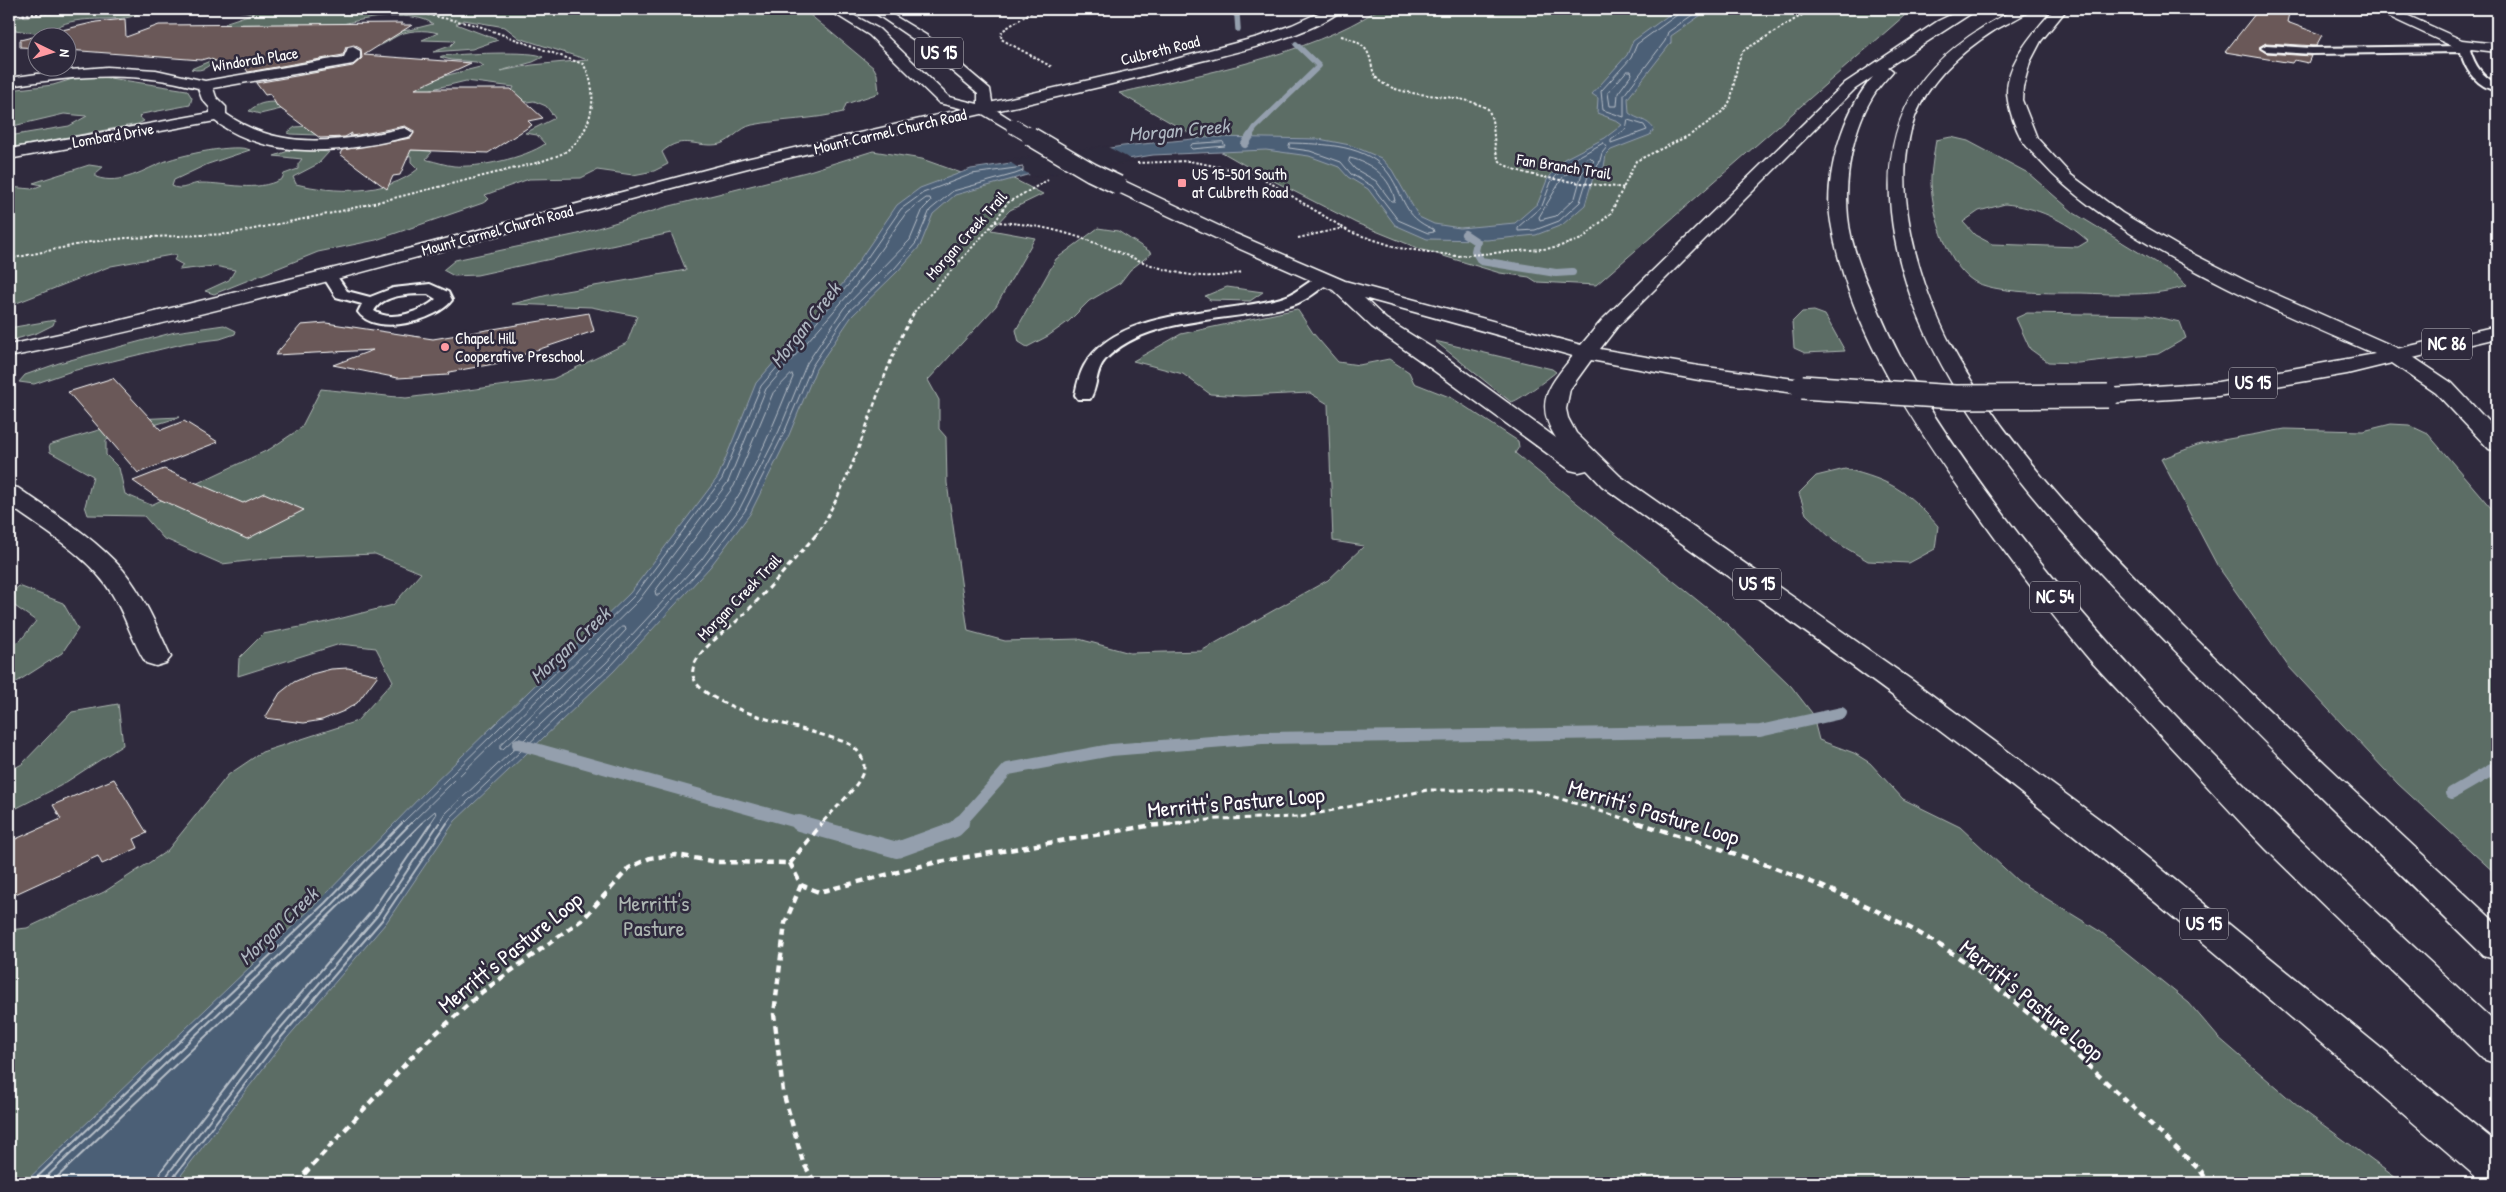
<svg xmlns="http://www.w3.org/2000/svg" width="2506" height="1192" font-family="'Patrick Hand',sans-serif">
  <rect width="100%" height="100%" fill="#2f2a3d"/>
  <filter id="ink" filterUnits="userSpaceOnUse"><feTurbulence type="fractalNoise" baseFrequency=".02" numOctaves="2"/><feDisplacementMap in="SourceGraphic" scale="10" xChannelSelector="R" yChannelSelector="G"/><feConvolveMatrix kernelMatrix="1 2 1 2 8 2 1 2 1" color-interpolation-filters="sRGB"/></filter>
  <g filter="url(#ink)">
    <!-- green -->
    <path fill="#5b6d65" stroke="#adb6b2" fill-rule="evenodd" d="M108,9H148C142,12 136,15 130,17C107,22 73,14 53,30V36L9,29V18Z
      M229,9H794L809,14L874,68L877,74L879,93L846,104L843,112C813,120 782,119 752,125C739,128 733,140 720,144C698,149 683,133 662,152L668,164L654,171L633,175L597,170L581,178L529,179L485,195L489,199L483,203L376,240L318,252L214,294L205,291L229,280L235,270L214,266L179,270L183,265L174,260L177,255H171L111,266L9,306V220L13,216L9,214V187L32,189L42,185L33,183L89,165L103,167L96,173V177C121,186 145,169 166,161C182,155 236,143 250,150L208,164L174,180L172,186C183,192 190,183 201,183C230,183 254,193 282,179L284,174L298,169V164L302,159L274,156L294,149L329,152L318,164L293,177L296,184C334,193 386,196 418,169L411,162V156L393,153L394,149L429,151L432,152L426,159L428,160C437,162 445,165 454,166C478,168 525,158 545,144L537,135L525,133L555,118L546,106L534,101L487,107L511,93L514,87L466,81L428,90L353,133L343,136L290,134L287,133L295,127L309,126L281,109L260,114L249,111C258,103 265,102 277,102L297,76L319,69L346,70L412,84L484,66L476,62L451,60L440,57L442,56C456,54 536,50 543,57L533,62L500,71L532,65L588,60L519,38L505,27L464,20L456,24L498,40L472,49L433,52L450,46L455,41L422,40L438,33C425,29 406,30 395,37C388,41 382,46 374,47L389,32L409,30L433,24C415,10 365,18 343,24L334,60L279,69L274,66L279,63L219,59C208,64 205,73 191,69L217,58L223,27L227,22L254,13Z
      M1379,9H1912L1596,285L1537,282L1529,277L1500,273L1420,249L1356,223L1262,175L1119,93C1201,74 1307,56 1379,9Z
      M103,77L187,90L192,98L190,105L142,114L139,117L144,121L138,124L9,148V136L69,126L87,116L64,114L9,127V90L53,85L76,78Z
      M1951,137L1968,141L2028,173L2074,213L2176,275L2186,286C2157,297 2113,294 2081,293C2055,293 1992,294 1972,280C1946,263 1930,207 1931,177C1932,165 1934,152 1936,140ZM2005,204C2036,207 2065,220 2088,241L2078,247L1992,244L1975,235L1963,222L1979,211Z
      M873,151L922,159L967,175L990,167L1043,194L1010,210L991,230L1035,238L996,306L928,380L939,400V429L946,437L947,483L968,631L1005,641L1079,639L1130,653L1201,651L1328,580L1364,546L1333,541L1328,404L1310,393L1243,396L1210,394L1183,374L1133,361L1181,334L1297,309L1313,333L1338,362L1359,365L1389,359L1409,372L1414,383L1452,398L1518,441L1519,447L1515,453L1728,625L1791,686L1812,713L1819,740L1854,753L1870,763L1903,799L1960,827L2018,881L2101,932L2189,1003L2218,1037L2300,1108L2403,1183H9V930L27,928L104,892L167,851L228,775L262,752L357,721L393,681L376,648L340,644L238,676L239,658L263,634L327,622L393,605L421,573L375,554L273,558L222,564L163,538L144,516L88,515L85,506L93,476L50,452L49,445L135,419L180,417L106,440V455L119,468L125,494L151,505L270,449L301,428L321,389L406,398L553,379L627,343L637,316L591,307L512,304L560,292L686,270L671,233L477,275L454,276L443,270L455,260L578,234L666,207L806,172Z
      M1098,228L1118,231L1152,253L1130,270L1120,283L1089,301L1069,321L1048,336L1027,347L1019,342L1016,330L1056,259Z
      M1227,287L1263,292L1250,301L1210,300L1205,296Z
      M1814,311L1825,315L1845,351L1805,353L1794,348L1792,322L1802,312Z
      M2027,313L2147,315L2180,322L2186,338L2158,354L2078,363L2048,362L2030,349L2016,318Z
      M55,320L53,325L37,333L9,341V328Z
      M224,325L236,331L235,334L220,339L186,343L72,371L34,384L19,382L25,375L59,363L175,332Z
      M1435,341L1552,369L1556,372C1549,378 1517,402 1511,402Z
      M2391,424L2409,425L2428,434L2497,515V875L2398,784L2288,666L2217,565L2161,459L2200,444L2285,429L2363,431Z
      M1845,469C1892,481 1906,490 1938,526L1935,549L1909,563L1868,561L1834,541L1806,514L1799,493L1816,476Z
      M19,586L63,603L78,629L62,653L9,687V646L20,641L36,621L9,602V595Z
      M118,704L123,745L60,786L9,812V771L22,764L72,712Z"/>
    <!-- water -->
    <path fill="#4c5f76" stroke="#949fad" d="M1677,9H1706L1704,13L1671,36V43L1628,98L1629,113C1638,120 1647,119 1654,129L1650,135L1611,150L1606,155L1604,167L1593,178L1585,205L1562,225L1536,235L1487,240L1427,239L1395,225L1368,189L1348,177L1339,167L1309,156L1266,150L1153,155L1027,175L955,195L933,214L920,246L898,271L852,316L816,369L789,435L750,514L710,567L614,671L455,821L386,923L282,1044L175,1183H24L321,899L426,791L630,593L718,477L756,383L845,281L897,205L920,188L971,169L1123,146L1213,137L1319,139L1350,145L1381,158L1392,170L1419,217L1434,224L1460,228L1515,223L1538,203L1547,180L1564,159L1605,138L1622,125L1615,120L1597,113L1598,98L1592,94L1627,55L1633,41Z"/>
    <!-- pier -->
    <path fill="#2f2a3d" d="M1106,146L1134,161L1033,177L1008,161Z"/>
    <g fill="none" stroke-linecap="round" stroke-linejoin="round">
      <!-- shore-far1 -->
      <path stroke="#b7bfc8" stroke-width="1" d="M1679,9L1677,15L1637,44L1631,58L1601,91L1603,110L1624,117V95L1665,41L1668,32L1701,9
        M1627,71H1631L1632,74L1618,93L1617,106H1610L1608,93Z
        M1628,120L1644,125L1647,130L1611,143V140L1626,129Z
        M1223,142L1225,146L1192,149L1190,147L1192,144Z
        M1290,143C1323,144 1368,144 1389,174C1405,197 1403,217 1433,229L1434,232L1428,233L1398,220L1372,186L1351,174L1341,162L1310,151L1289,148Z
        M1604,143L1607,147L1602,153L1599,164L1588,176L1580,202L1559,221L1535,230L1518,231V227L1542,206L1551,182L1567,163Z
        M1590,157L1594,161L1582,173L1575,198L1556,216L1540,220L1539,217L1563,177Z
        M1350,158C1372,163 1391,178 1395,201H1391L1376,181L1355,169L1349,162Z
        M792,374L793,377C776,418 756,469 732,506C710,538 685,567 659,595H656L655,591L734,486L773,393Z
        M622,627H625L626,630L601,657L503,749H500V746Z
        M401,824L634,596L722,479L761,386L849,284L901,209L923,193L972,174L1023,167V171L1015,174L953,191L930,210L916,243L895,268L848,312L812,366L784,433L745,511L706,563L610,667L451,817L446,824
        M410,824L639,600L728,482L766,389L854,288L906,213L926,198H930L931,201L923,209L910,240L844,308L807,363L779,431L740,508L702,559L606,663L446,813L439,824
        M420,824L435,811L436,815L430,824"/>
      <!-- shore -->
      <path stroke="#b7bfc8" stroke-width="2" d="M31,1183L325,903L402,823
        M40,1183L329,908L411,823
        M51,1183L244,1000L422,823
        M158,1183L161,1171L267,1033L371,912L431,823
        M165,1183L168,1174L273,1037L377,916L439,823
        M172,1183L173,1178L278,1041L382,920L447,823"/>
      <!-- stream-far3 -->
      <path stroke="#949fad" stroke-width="5.5" d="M1232,9L1231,11L1237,15L1238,29
        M1249,137L1255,128L1319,66L1296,44"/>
      <!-- stream-far2 -->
      <path stroke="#949fad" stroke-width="8" d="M1245,144L1250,136
        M1465,234L1477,242L1475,251L1481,261L1556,273L1572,272"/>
      <!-- stream-far1 -->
      <path stroke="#949fad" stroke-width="12" d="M518,744L804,824
        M2452,793L2497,767
        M959,824L1008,769L1111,750L1262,738L1760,731L1841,713"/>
      <!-- stream -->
      <path stroke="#949fad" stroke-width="16" d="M799,823L897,850L955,829L961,823"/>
    </g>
    <!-- building -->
    <path fill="#6b5958" stroke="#fff" d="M2259,9H2290L2287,22L2322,35L2316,46L2266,43L2259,47L2266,53L2311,56L2308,63L2294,60L2292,63L2225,52Z
      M125,19L126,37L159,25L403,23L400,25H412L364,55L471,63L415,89H511L543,118L528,121L532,125L488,153L411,150L400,175L393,176L387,189L340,154L342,150L411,138L414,131L405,126L358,135L350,136L352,133L345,137L320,138L277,106L270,94L265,95L256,83L353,66L362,58L361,49L354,45L346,47L343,55L248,72L241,61L227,65L208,58L201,60L68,50V38H38V48L20,47V40L96,22Z
      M589,313L594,331L522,355V359L449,372L448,375L398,378L333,365L373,350L275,355L301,325L326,323L433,339Z
      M113,378L161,430L184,421L218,442L138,473L68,392Z
      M164,469L243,503L264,493L304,510L247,539L159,499L133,481Z
      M348,668L378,675L357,703L344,711L322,720L304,723L265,718L280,693L294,682L312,674L331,669Z
      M114,779L147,833L134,839L138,848L102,864L98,856L9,897V842L61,819L53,805Z"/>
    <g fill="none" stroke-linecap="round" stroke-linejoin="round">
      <defs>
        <path id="lane" d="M2469,43L2474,46L2470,50C2475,66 2482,76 2497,84V91C2478,87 2465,71 2461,52L2312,54L2266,51L2261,48L2266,45L2312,48L2462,46Z
          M329,271L334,272L347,291L370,297L393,288L430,284L448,292L452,300C437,321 375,337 358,312L362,304L336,297L322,275ZM428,294L436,299C423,311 391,323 374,311C383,294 411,294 428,294Z
          M1324,275L1332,280L1329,283C1318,290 1306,301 1293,305C1238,322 1147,314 1105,360C1095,371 1098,387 1090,399H1078L1075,395C1077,385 1079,375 1084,366C1119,305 1225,316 1284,297C1298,293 1309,279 1324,275Z"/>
        <path id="street" d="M2377,9H2393L2462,40L2497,44V52L2454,47L2379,12Z
          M353,47L360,51V58L353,64L213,88L216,97L226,107V114C281,153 343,141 405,128L413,133L411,136C346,152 272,163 215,121L9,159V149L210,113V108L202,99L198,88C135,70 73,76 9,86V78L58,71L107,67L156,70L205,81L344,57L348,48Z
          M9,486L18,488C54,513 94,537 123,570C144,596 157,627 171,657L166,663L156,666L146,663C132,642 126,616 112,594C89,556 44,531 9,505Z"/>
        <path id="secondary" d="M1327,9H1343C1310,36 1243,50 1201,61C1051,102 899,130 748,168C502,231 258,307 9,357V345L114,322L355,263L746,159L1146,67L1258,37L1292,25Z"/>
        <path id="primary" d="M2497,326V338L2396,362L2388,361L2385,356L2388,351Z"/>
        <path id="highway" d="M827,9H842L879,29L949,97L978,104V93L916,41L869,9H883L926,35L990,89L993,108L1021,126L1018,129H1008L981,113L939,103L869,35Z
          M1963,9H1978L1888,67L1893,71C1888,77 1882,83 1877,90C1853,124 1844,176 1848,217C1851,249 1866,281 1878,309C1906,377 1947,437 1990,496C2134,694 2319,858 2497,1024V1064L2483,1059C2411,989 2338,920 2266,849C2233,815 2201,779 2169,745C2143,716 2115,688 2089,659C2044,606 2002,549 1962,492C1905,411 1847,322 1831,222C1823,178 1843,110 1873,77L1855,89L1617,327L1600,349L1699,366L1802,380L1810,382L1813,387L1810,392L1802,394L1699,380L1591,360L1570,389L1566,409L1568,418L1576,433L1620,476L1913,681L2110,827L2497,1143V1183L2482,1182C2351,1069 2221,955 2087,846C1931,718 1765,604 1602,486L1587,470L1579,472L1570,470L1418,359L1372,327L1333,290L1224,242L1112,189L1109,185L1112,181H1124L1236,234L1345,281L1581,345L1603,319L1845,83L1938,21ZM1364,298L1573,356C1550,385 1533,402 1556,438L1434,349L1386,319Z
          M2016,9H2031C2021,18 2007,23 1995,30C1962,51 1929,80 1915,117C1886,198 1927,311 1971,380C2027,470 2105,547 2179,622C2282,725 2390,824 2497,924V960L2484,956C2389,863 2292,771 2199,675C2080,553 1909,390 1891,212C1881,110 1927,53 2016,9Z
          M2054,9H2067L2041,41L2030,62L2023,87L2022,100L2037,138L2071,175L2122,213L2183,249L2246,281L2404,351L2452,383L2497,431V451L2489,449L2436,393L2392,363L2347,374L2218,396L2108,403L2100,401L2097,396L2100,391L2108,389L2218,382L2375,354C2296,320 2217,286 2143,241C2107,219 2071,195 2042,163C2036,156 2027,148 2022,140C2016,129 2010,113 2008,101C2001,67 2034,32 2054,9Z"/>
      </defs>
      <!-- lane casing -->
      <use href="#lane" stroke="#fff" stroke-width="4"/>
      <!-- street casing -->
      <use href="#street" stroke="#fff" stroke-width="3"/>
      <!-- secondary casing -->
      <use href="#secondary" stroke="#fff" stroke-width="3"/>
      <!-- primary casing -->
      <use href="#primary" stroke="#fff" stroke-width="3"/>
      <!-- highway casing -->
      <use href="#highway" stroke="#fff" stroke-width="3"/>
      <!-- path-far3 -->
      <path stroke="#fff" stroke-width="2" stroke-dasharray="2.5 2" stroke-linecap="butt" d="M1036,9L1002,31L1001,39L1052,67
        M9,16L92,9
        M1341,36C1385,47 1361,72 1384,84C1416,101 1454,90 1488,109C1496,124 1492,143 1498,158C1507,178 1602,185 1625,188
        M1137,163L1189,161L1256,174L1350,232L1399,248L1457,256L1554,248L1582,239L1611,213L1636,161L1690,135L1716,117L1726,108L1731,99L1738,62L1743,51L1812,9
        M995,222C1023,223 1051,228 1078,237C1134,255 1181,288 1242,272
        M1298,238L1343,228
        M9,259L90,242L126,238L229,234L333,213L540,162C549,158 561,156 569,149C593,130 600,90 583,64L476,25L401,9
        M914,312L995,222L1007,203L1048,180"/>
      <!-- path-far2 -->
      <path stroke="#fff" stroke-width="2.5" stroke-dasharray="4.5 3" stroke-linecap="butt" d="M815,536C824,526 829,512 836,500C867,439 880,371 915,311"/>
      <!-- path-far1 -->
      <path stroke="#fff" stroke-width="3" stroke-dasharray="5.5 4" stroke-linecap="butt" d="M816,535C791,563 766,593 739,619C726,631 696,651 693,669C685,709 827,731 851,745C858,750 864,758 864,767C863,784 832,811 821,824
        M1168,824L1219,819L1301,817L1427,790H1532L1642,824"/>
      <!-- path -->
      <path stroke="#fff" stroke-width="4.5" stroke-dasharray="7 5" stroke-linecap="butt" d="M1638,823C1747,856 1869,896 1964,961C1980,972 1995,986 2011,999C2077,1052 2138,1113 2201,1171L2208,1183
        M790,863L822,823
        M801,885L785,923L774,1014L783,1092L803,1162L815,1183
        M296,1183L422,1046L482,992L584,918L629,868L650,858L676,855L717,862L790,863L801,885L819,892L933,863L1147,826L1181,823"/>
      <!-- lane -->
      <use href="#lane" fill="#2f2a3d" fill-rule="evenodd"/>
      <!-- street -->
      <use href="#street" fill="#2f2a3d" fill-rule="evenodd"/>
      <!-- secondary -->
      <use href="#secondary" fill="#2f2a3d" fill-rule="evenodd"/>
      <!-- primary -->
      <use href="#primary" fill="#2f2a3d" fill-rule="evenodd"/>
      <!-- highway -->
      <use href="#highway" fill="#2f2a3d" fill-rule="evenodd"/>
      <defs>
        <path id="highway-bridge-far2" d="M1013,126L1032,137"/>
        <path id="highway-bridge-far1" d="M1030,136L1091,172L1118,185"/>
        <path id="highway-bridge" d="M1802,387L1955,397L2108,396"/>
      </defs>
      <!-- highway-bridge-far2 casing -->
      <use href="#highway-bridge-far2" stroke="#fff" stroke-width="16" stroke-linecap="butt"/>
      <!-- highway-bridge-far1 casing -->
      <use href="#highway-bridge-far1" stroke="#fff" stroke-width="21" stroke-linecap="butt"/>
      <!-- highway-bridge casing -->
      <use href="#highway-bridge" stroke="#fff" stroke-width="26" stroke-linecap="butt"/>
      <!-- highway-bridge-far2 -->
      <use href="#highway-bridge-far2" stroke="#2f2a3d" stroke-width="14"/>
      <!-- highway-bridge-far1 -->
      <use href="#highway-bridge-far1" stroke="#2f2a3d" stroke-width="18"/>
      <!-- highway-bridge -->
      <use href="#highway-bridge" stroke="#2f2a3d" stroke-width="23"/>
    </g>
  </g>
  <!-- markers -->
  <g fill="#ff9aa2" stroke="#2f2a3d" stroke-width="2">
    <rect x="1177" y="178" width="10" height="10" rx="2.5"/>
    <circle cx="445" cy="347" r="5"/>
  </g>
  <g text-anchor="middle" stroke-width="5" stroke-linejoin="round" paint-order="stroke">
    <!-- far-street labels -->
    <g font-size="16" fill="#fff" stroke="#2f2a3d">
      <text transform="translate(1160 50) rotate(-14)" y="6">Culbreth Road</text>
      <text transform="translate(255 59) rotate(-9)" y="6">Windorah Place</text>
      <text transform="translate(890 131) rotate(-13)" y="6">Mount Carmel Church Road</text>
      <text transform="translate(113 135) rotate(-10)" y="6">Lombard Drive</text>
      <text transform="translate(1564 166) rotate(9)" y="6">Fan Branch Trail</text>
      <text transform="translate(497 230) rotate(-15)" y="6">Mount Carmel Church Road</text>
      <text transform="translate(966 235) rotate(-48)" y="6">Morgan Creek Trail</text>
      <text transform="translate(739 597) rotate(-46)" y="6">Morgan Creek Trail</text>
    </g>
    <!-- far-poi labels -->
    <g font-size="16" fill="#fff" stroke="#2f2a3d" text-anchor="start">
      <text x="1192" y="180">US 15-501 South<tspan x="1192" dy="18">at Culbreth Road</tspan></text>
      <text x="455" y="344">Chapel Hill<tspan x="455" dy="18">Cooperative Preschool</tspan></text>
    </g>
    <!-- shield labels -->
    <g fill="#2f2a3d" stroke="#c1bfc5" stroke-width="1">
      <rect x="915" y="37.5" width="48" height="31" rx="4"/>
      <rect x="2422" y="328.5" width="50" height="31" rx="4"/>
      <rect x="2229" y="367.5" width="48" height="31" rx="4"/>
      <rect x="1733" y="568.5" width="48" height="31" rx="4"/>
      <rect x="2030" y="581.5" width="50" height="31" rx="4"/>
      <rect x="2180" y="908.5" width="48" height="31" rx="4"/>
    </g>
    <g font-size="18" font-weight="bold" fill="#fff">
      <text x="939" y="59">US 15</text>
      <text x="2447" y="350">NC 86</text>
      <text x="2253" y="389">US 15</text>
      <text x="1757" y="590">US 15</text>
      <text x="2055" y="603">NC 54</text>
      <text x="2204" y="930">US 15</text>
    </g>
    <!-- water labels -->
    <g font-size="20" font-style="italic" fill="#aeb7c1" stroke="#2f2a3d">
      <text transform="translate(1179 130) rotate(-5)" y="7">Morgan Creek</text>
      <text transform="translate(805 325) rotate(-52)" y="7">Morgan Creek</text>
      <text transform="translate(570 645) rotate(-43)" y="7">Morgan Creek</text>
      <text transform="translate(278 926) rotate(-44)" y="7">Morgan Creek</text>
    </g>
    <!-- near-street labels -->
    <g font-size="22" fill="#fff" stroke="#2f2a3d">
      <text transform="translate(1236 802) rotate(-5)" y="8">Merritt's Pasture Loop</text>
      <text transform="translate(1654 812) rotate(17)" y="8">Merritt's Pasture Loop</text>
      <text transform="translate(510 952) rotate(-39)" y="8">Merritt's Pasture Loop</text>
      <text transform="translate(2032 1000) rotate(39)" y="8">Merritt's Pasture Loop</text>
    </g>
    <!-- near-park labels -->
    <g font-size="22" fill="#adb6b2" stroke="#2f2a3d">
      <text x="654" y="911">Merritt's<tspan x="654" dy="25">Pasture</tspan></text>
    </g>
  </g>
  <!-- margin -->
  <rect width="2506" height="1192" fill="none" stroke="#2f2a3d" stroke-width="30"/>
  <rect x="15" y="15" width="2476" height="1162" fill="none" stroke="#fff" stroke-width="2" filter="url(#ink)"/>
  <!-- north arrow -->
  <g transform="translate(52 52) rotate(95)"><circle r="24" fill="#2f2a3d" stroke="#827f8b"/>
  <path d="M0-4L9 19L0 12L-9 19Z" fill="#ff9aa2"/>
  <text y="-8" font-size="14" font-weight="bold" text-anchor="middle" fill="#ffffff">N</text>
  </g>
</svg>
